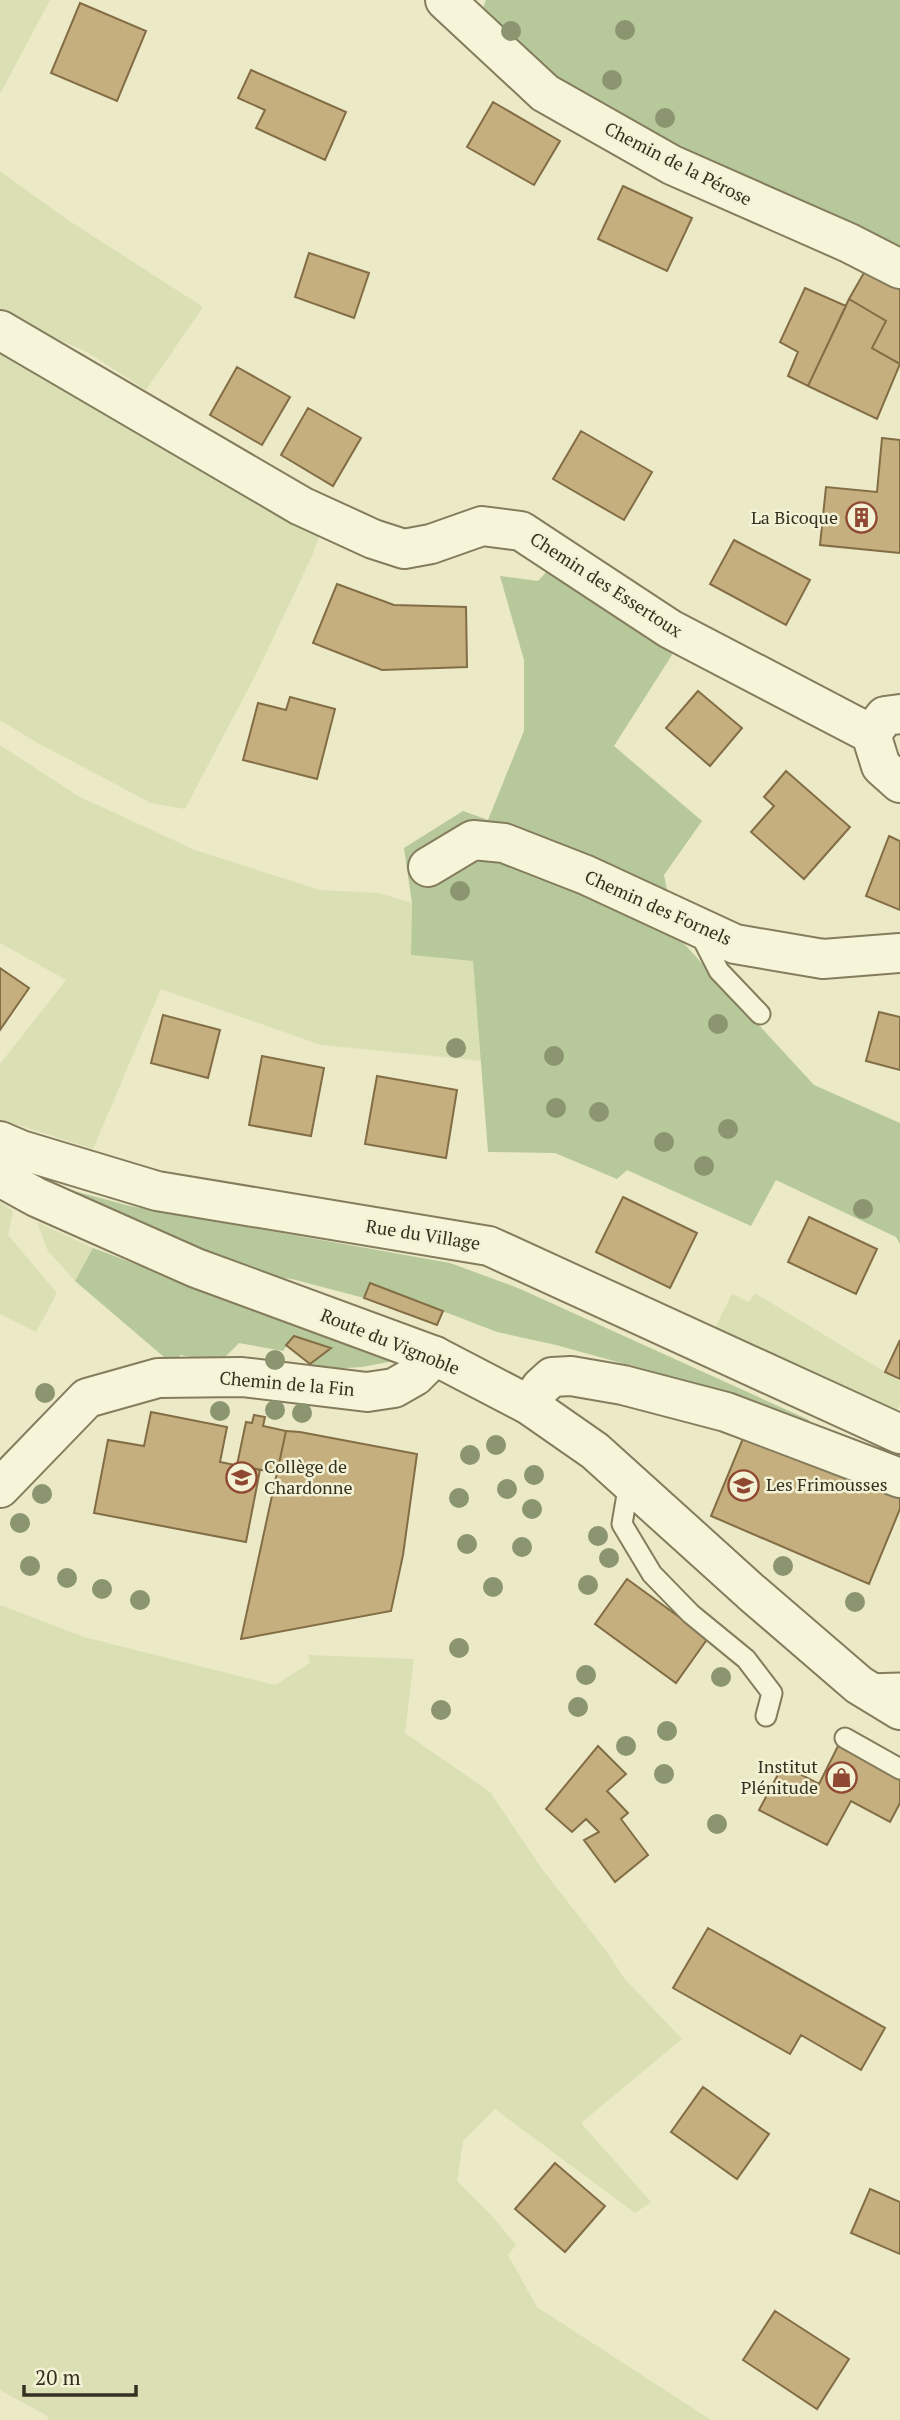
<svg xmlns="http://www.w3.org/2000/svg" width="900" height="2420" font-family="'PT Serif',serif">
  <rect width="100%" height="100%" fill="#ebe9c6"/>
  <!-- farmland -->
  <path fill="#dbe0b4" d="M0,0H50L0,94Z
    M0,171L68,220L203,307L146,390L87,352L49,335L13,324L0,317Z
    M0,350L319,536L313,554L256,674L185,809L151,803L34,741L0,720Z
    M0,745L78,796L195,850L320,890L379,893L412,903L411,955L473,961L483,1061L321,1045L161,989L93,1149L0,1119V1064L66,980L0,943Z
    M0,1202L13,1211L8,1235L57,1293L36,1332L0,1314Z
    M37,1222L93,1248L75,1281L48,1251Z
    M755,1293L900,1381V1405L895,1414L713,1332L732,1294L749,1302Z
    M0,1605L84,1637L275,1685L310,1663L308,1655L414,1659L405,1733L490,1792L542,1869L607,1952L624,1978L682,2039L581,2123L651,2202L635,2213L495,2109L463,2141L457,2181L491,2215L516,2245L508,2255L537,2307L711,2420H49L46,2415L0,2390Z"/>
  <!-- green -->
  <path fill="#b7c89b" d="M486,0H900V291L843,254L619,149L482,11Z
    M550,568L677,647L614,746L702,821L664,875L676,935L814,1085L900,1123V1244L896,1237L776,1180L751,1226L627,1170L617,1179L555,1153L488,1152L473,961L411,955L412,903L404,848L463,811L488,820L524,731V660L500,576L538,581Z
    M63,1188L130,1206L450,1263L518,1288L809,1420L807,1423L690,1382L556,1345L497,1332L370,1283L364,1298L292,1279L262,1275L57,1195Z
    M93,1248L394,1361L362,1367L315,1370L310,1364L330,1348L294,1336L283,1351L239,1343L219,1363L181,1355L171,1363L75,1281Z"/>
  <!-- building -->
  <path fill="#c6af7f" stroke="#826d45" stroke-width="2" d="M80,3L146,31L117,101L51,73Z
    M251,70L346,112L325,160L256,128L265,110L238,98Z
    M493,102L560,141L534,185L467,147Z
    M623,186L692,218L667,271L598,239Z
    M309,253L369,273L354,318L295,297Z
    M869,264L900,280V364L872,348L886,321L849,299Z
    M805,288L846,306L808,386L788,376L798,352L780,342Z
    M849,299L886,321L872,348L900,364L877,419L808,386Z
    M237,367L290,397L262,445L210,415Z
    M308,408L361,438L333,486L281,455Z
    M581,431L652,472L624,520L553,479Z
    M882,438L900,440V553L820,545L826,487L877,492Z
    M734,540L810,580L786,625L710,584Z
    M337,584L394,605L466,607L467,667L382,670L313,643Z
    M698,691L742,728L710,766L666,728Z
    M290,697L335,709L317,779L243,760L258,703L286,710Z
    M786,771L850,827L804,879L751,832L774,806L764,797Z
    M889,836L900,841V910L866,896Z
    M0,968L29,988L0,1030Z
    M879,1012L900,1017V1070L866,1061Z
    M163,1015L220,1030L208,1078L151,1063Z
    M262,1056L324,1068L311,1136L249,1125Z
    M377,1076L457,1090L446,1158L365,1144Z
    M623,1197L697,1233L670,1288L596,1252Z
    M809,1217L877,1249L856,1294L788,1262Z
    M370,1283L443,1311L437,1325L364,1298Z
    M294,1336L331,1348L310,1364L286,1345Z
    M900,1340V1379L885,1372Z
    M151,1412L227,1427L220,1462L260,1470L246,1542L94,1513L108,1440L144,1446Z
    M254,1415L265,1417L263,1426L286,1431L277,1473L237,1465L246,1422L252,1423Z
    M286,1431L300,1432L417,1454L403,1555L391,1611L241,1639Z
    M744,1436L900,1498V1509L869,1584L711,1516Z
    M627,1579L708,1638L676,1683L595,1624Z
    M839,1744L900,1777V1803L890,1822L851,1801L827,1845L759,1810L783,1765L819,1784Z
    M598,1746L626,1774L607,1791L628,1813L621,1819L648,1855L615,1882L584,1840L599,1832L586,1819L572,1832L546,1809Z
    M708,1928L885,2028L861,2070L801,2035L790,2054L673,1988Z
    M703,2087L769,2134L737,2179L671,2132Z
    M555,2163L605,2206L565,2252L515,2209Z
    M870,2189L900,2202V2254L851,2233Z
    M775,2311L849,2359L817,2409L743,2360Z"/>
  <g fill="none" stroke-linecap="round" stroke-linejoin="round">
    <defs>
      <path id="service" d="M699,932L719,971L760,1014
        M629,1483L622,1524L652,1574L691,1614L746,1659L772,1693L766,1716
        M867,1684L900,1683
        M845,1738L900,1769"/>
      <path id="minor" d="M445,0L545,93L672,165L849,243L900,269
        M0,330L301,506L373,539L404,549L431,544L482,526L521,531L670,629L871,734
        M900,714L885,716L871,734L881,766L900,783
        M428,867L473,840L504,843L586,875L735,944L823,959L900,953
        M0,1141L21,1150L157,1191L489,1246L900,1434
        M529,1405L541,1387L552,1377L571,1376L623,1385L726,1412L900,1478
        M0,1488L87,1398L158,1378L242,1377L367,1392L394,1388L415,1376L435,1356"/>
      <path id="tertiary" d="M0,1177L36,1197L196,1268L435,1356L529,1405L595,1451L751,1592L859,1685L900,1710"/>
    </defs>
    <!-- service casing -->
    <use href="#service" stroke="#847c5d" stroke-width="23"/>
    <!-- minor casing -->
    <use href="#minor" stroke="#847c5d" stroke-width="42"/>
    <!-- tertiary casing -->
    <use href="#tertiary" stroke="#847c5d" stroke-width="42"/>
    <!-- service -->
    <use href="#service" stroke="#f6f5d9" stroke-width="19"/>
    <!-- minor -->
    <use href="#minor" stroke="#f6f5d9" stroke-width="38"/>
    <!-- tertiary -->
    <use href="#tertiary" stroke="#f6f5d9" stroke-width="38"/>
  </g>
  <!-- trees -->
  <g fill="#8b956f">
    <circle cx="625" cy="30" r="10"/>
    <circle cx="511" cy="31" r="10"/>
    <circle cx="612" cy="80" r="10"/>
    <circle cx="665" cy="118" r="10"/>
    <circle cx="460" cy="891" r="10"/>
    <circle cx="718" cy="1024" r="10"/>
    <circle cx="456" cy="1048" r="10"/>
    <circle cx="554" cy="1056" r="10"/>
    <circle cx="556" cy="1108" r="10"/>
    <circle cx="599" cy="1112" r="10"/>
    <circle cx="728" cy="1129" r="10"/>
    <circle cx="664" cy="1142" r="10"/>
    <circle cx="704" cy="1166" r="10"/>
    <circle cx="863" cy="1209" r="10"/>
    <circle cx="275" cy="1360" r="10"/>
    <circle cx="45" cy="1393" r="10"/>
    <circle cx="275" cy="1410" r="10"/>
    <circle cx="220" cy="1411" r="10"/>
    <circle cx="302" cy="1413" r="10"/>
    <circle cx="496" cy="1445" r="10"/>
    <circle cx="470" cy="1455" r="10"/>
    <circle cx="534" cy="1475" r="10"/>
    <circle cx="507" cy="1489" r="10"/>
    <circle cx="42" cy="1494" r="10"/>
    <circle cx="459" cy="1498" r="10"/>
    <circle cx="532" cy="1509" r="10"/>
    <circle cx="20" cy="1523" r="10"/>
    <circle cx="598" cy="1536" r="10"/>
    <circle cx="467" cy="1544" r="10"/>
    <circle cx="522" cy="1547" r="10"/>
    <circle cx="609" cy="1558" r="10"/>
    <circle cx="30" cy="1566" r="10"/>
    <circle cx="783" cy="1566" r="10"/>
    <circle cx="67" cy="1578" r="10"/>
    <circle cx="588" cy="1585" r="10"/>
    <circle cx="493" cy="1587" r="10"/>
    <circle cx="102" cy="1589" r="10"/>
    <circle cx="140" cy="1600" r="10"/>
    <circle cx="855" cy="1602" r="10"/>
    <circle cx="459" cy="1648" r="10"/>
    <circle cx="586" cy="1675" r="10"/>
    <circle cx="721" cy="1677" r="10"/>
    <circle cx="578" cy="1707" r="10"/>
    <circle cx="441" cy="1710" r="10"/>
    <circle cx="667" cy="1731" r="10"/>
    <circle cx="626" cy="1746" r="10"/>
    <circle cx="664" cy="1774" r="10"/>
    <circle cx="717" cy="1824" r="10"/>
  </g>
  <!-- icons -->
  <defs>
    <symbol id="building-ring" viewBox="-11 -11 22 22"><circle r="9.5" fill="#f3f2d5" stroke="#8f4932" stroke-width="1.5"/><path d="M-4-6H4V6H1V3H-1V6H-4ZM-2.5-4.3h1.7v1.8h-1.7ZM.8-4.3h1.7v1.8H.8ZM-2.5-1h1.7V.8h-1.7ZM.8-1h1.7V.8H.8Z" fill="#8f4932"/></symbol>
    <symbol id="school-ring" viewBox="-11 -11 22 22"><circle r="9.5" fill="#f3f2d5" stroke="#8f4932" stroke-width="1.5"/><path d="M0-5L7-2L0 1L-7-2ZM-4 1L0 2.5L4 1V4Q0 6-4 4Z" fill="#8f4932"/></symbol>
    <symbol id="shop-ring" viewBox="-11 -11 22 22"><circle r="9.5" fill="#f3f2d5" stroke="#8f4932" stroke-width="1.5"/><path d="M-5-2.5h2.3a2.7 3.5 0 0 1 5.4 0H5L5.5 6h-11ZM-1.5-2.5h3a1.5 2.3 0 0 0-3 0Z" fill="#8f4932"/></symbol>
  </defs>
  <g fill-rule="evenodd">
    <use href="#building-ring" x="844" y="500" width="35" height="35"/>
    <use href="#school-ring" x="224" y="1460" width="35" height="35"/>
    <use href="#school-ring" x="726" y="1468" width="35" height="35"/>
    <use href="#shop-ring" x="824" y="1760" width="35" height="35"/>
  </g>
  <g text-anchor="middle" stroke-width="5" stroke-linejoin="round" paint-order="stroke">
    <!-- street labels -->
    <g font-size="18" fill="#363020" stroke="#f3f2d5">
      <text transform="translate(678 164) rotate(27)" y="6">Chemin de la Pérose</text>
      <text transform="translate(606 585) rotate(33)" y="6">Chemin des Essertoux</text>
      <text transform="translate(658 908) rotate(24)" y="6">Chemin des Fornels</text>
      <text transform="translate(423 1235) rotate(9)" y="6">Rue du Village</text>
      <text transform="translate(390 1342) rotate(22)" y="6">Route du Vignoble</text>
      <text transform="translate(287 1384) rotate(5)" y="6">Chemin de la Fin</text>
    </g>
    <!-- poi labels -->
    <g font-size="18" fill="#363020" stroke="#f3f2d5" text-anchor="end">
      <text x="838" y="524">La Bicoque</text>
      <text x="264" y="1473" text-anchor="start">Collège de<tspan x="264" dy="21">Chardonne</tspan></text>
      <text x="766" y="1491" text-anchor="start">Les Frimousses</text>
      <text x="818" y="1773">Institut<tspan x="818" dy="21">Plénitude</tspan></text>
    </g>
  </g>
  <!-- scale -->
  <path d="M24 2385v10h112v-10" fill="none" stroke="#363020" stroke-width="3.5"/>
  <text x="35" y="2385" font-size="21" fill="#363020" stroke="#f3f2d5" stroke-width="5" paint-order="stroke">20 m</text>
</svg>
